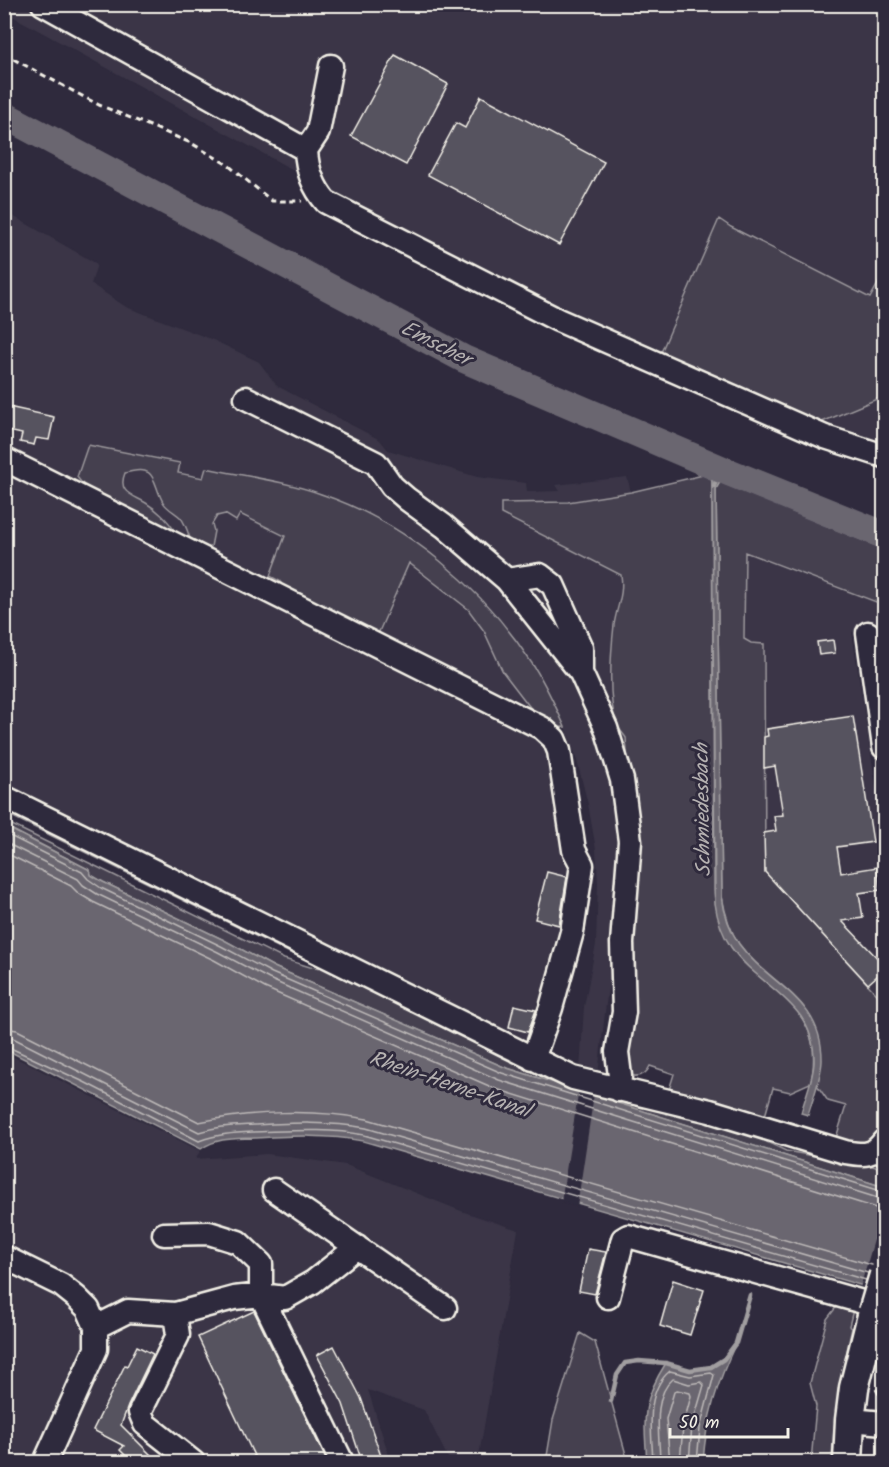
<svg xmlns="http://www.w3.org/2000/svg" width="889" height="1467" font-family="Kalam,sans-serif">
  <rect width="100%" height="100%" fill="#2f2a3d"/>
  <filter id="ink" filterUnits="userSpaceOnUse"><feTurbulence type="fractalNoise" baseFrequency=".0167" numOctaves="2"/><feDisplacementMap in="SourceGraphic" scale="12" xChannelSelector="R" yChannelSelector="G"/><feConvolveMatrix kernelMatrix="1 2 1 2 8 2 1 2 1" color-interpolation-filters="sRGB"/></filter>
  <g filter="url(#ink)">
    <!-- built -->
    <path fill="#3b3647" d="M4,5H884V145L880,147L884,151V273L870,298L719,219L815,425L884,396V472L800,436L322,208L317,183L5,12Z
      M4,211L97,264L91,284L126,307L213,340L259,362L277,386L380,440L388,450L477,477L526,483L527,492L560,491L556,485L627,477L631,492L568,502L501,503L533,530L621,575L623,591L618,601L614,626L611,698L617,725L626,738L633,839L607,995L598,1074L580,1071L584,1007L596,944L598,883L596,849L588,804L576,757L565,727L532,663L496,615L459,577L425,549L376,518L324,495L301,487L206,468L203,478L178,473L180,463L88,445L77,477L88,491L174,530L171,525L146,503L135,498L125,491L122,481L125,473L136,470L147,472L156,480L158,488L172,512L181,518L192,544L212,524L217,516L225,514H239L285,536L270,576L282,582L280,586L378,634L408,563L468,609L475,617L494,651L503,672L539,719L581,850L546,1045L517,1038L5,792Z
      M745,551L884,605V625L852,632L884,839V1002L765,872L763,644L751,643L744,639Z
      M4,1052L200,1151L196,1159L267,1154L346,1165L461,1211L518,1230L478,1461L450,1462L424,1410L368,1390L391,1462H5Z"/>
    <!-- green -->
    <path fill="#454050" stroke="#9c989c" stroke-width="1.5" d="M719,219L731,227L870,298L884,273V396L815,425L659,357Z
      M88,445L180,463L178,473L203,478L206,468C244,476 284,481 321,494C407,523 482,587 531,662C545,682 555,705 565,727L552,728L539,719L503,672L484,631L468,609L409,563L378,634L280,586L281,582L270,576L285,536L240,514L236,521L225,514L217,516L212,524L214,531L211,547L205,549L192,544C189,536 186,524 181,518C175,512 167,509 163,502C152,483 158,463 125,473C117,493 133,495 146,503C156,509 168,520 174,530L173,534L88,491L77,477Z
      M703,475L712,479L714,891C715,910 722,932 732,948C756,985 805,996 813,1047C814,1059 814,1072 810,1083L790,1092L773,1088L765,1116L669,1090L674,1074L650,1066C646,1075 639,1078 629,1075L627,1072L633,839L626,738C623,733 618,729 616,723C608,697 611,652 614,625C617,605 624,595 621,575L501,514V503L568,502L631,492Z
      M720,482L884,549V605L745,552L744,639L751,643L764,644L765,872L884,1002V1130C868,1148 858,1144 836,1138L846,1106L828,1101L817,1085C820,1073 820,1061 819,1048C816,995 766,982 739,944C729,929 725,914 722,896L716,489Z
      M4,803L311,957L290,953L5,813Z
      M4,821L284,959L310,967L340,969L480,1040L741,1130L786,1151L820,1157L850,1160L876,1167L884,1173V1187L504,1067L274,967L224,940L103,882L91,875L90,870L5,826Z
      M837,1306H854L849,1326L852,1328C842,1372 833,1417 832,1462H811L816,1406L810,1383L827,1319Z
      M580,1333L595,1342L628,1462H546L553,1420Z"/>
    <!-- water -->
    <path fill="#6a6670" stroke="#a19ea0" stroke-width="1.5" d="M712,479L720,482L716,489L722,896C724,914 729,929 739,944C769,986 823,998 822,1061C821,1079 813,1098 808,1115L801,1113C805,1097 813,1080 814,1063C816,1002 760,989 731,947C722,934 717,919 715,903Z
      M4,826L90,870L91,875L103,882L224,940L274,967L504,1067L884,1187V1292L363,1141C327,1134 292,1136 255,1138C236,1139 218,1137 201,1149L5,1049Z
      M736,1343C717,1383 706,1418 703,1462H647C644,1419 641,1402 666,1363C700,1373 714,1374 736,1343Z"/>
    <!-- pier -->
    <path fill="#2f2a3d" d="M579,1089L594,1094L577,1207L561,1202Z
      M884,1206V1295L860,1288Z"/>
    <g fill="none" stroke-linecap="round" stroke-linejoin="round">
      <!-- shore -->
      <path stroke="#bdb9b8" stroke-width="1.5" d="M4,833L82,872L88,879L101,888L221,946L272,973L502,1073L884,1192
        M4,842L78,879L83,885L97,894L218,952L269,979L499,1080L884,1200
        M4,852L71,886L78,893L93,902L214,960L265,988L496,1089L876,1208L884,1209
        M4,1028L17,1030L199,1122C253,1111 313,1109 367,1119L872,1265
        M4,1037L13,1038L199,1132C217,1126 234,1126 254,1125C292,1123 328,1121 366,1128L868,1273
        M4,1045L84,1082L199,1141C217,1134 234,1133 253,1132C291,1131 327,1128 364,1135L866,1280
        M653,1462C652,1433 644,1392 670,1371L690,1376L711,1373L714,1375L700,1428L697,1462
        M660,1462C660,1438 651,1397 673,1379L689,1384L701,1382L704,1385L692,1426L689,1462
        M670,1462L666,1419L674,1392L677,1390L690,1393L691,1396L683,1426L680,1462"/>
      <!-- stream -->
      <path stroke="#a19ea0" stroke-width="4.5" d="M714,486L721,469
        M611,1401L617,1375L625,1363L639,1361L666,1363L690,1370L711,1367L724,1359L736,1343L750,1295"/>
      <!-- river -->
      <path stroke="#6a6670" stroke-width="28" d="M4,115L464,359L721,469L884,535"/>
    </g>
    <!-- building -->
    <path fill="#56525f" stroke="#f4f1e8" stroke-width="1.5" d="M395,55L448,84L406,165L351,136Z
      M481,96L604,162L559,245L428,175L456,123L465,128Z
      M4,406L54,417L49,440L36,438L34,445L20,442L22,434L4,430Z
      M833,640L835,653L819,655L817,642Z
      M853,716L873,842L837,847L841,873L877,867L880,890L859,893L863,918L842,921L885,966V969L868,984L765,872L764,833L776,831L774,816L783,815L775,766L764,768V737L768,736L767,729Z
      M547,872L567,877L559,925L535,919Z
      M514,1005L536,1010L528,1032L509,1027Z
      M588,1249L606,1252L595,1294L579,1291Z
      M673,1280L704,1290L690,1335L660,1326Z
      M254,1311L323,1453L327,1462H257L198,1337Z
      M137,1346L153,1354L128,1406L121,1425L158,1462H132L120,1450L124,1446L93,1430L125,1365L127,1366Z
      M334,1346L361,1398L383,1462H362L343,1404L317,1355Z"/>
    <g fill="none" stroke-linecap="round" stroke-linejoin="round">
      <defs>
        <path id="minor" d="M43,4L306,150C307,170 313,187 326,202L558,320L825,437L884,456
          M306,150L318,132L331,66
          M246,398L376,463L392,486L407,499L444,526L507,580L581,673L606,728L622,780L630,841L622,943L624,1012L617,1052L620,1076L619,1090
          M4,459L542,728L554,739L559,751L574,850L582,865L572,932L551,1008L533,1059
          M507,580L540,575L553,585L581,648V673
          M868,633L884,747
          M4,797L573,1078L710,1111L845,1152C863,1155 872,1157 884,1141
          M274,1190L445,1308
          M164,1234L209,1233L238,1242L261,1264V1295L342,1462
          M4,1257L61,1285L76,1297L88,1309L96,1327V1349L45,1462
          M608,1297L623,1239L628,1236L884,1308
          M175,1314L178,1335L140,1412L145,1424L193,1462
          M96,1327L128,1311L175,1314L234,1298L261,1295L285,1298L313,1282L357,1247
          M850,1420L884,1423"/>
        <path id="major" d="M848,1462L850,1420L854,1388L873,1312"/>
      </defs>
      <!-- minor casing -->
      <use href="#minor" stroke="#f4f1e8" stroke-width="27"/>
      <!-- major casing -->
      <use href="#major" stroke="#f4f1e8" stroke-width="33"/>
      <!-- path -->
      <path stroke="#f4f1e8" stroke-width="3" stroke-dasharray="6 4.5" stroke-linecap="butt" d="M4,54L99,105L191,143L228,165L272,201H302
        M876,1389L884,1403"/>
      <!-- minor -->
      <use href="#minor" stroke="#2f2a3d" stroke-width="22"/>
      <!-- major -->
      <use href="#major" stroke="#2f2a3d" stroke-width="28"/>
      <defs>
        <path id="major-bridge" d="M873,1312L884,1275"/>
      </defs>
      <!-- major-bridge casing -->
      <use href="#major-bridge" stroke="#f4f1e8" stroke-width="33" stroke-linecap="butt"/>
      <!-- major-bridge -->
      <use href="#major-bridge" stroke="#2f2a3d" stroke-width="28"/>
    </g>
  </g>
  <g text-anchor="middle" stroke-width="6" stroke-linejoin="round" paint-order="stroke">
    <!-- water labels -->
    <g font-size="21" font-style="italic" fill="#b6b2b2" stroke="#2f2a3d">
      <text transform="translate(436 343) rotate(27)" y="7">Emscher</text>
      <text transform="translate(702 810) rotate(-91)" y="7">Schmiedesbach</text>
      <text transform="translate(450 1084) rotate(19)" y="7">Rhein-Herne-Kanal</text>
    </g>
  </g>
  <!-- margin -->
  <rect width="889" height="1467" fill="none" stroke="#2f2a3d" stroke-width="24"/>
  <rect x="12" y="12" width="865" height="1443" fill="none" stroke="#f4f1e8" stroke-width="2" filter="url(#ink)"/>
  <!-- scale -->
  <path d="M670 1428v9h118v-9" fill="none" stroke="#f4f1e8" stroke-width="3"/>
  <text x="679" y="1428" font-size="18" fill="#f4f1e8" stroke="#2f2a3d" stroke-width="4.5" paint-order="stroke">50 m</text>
</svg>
